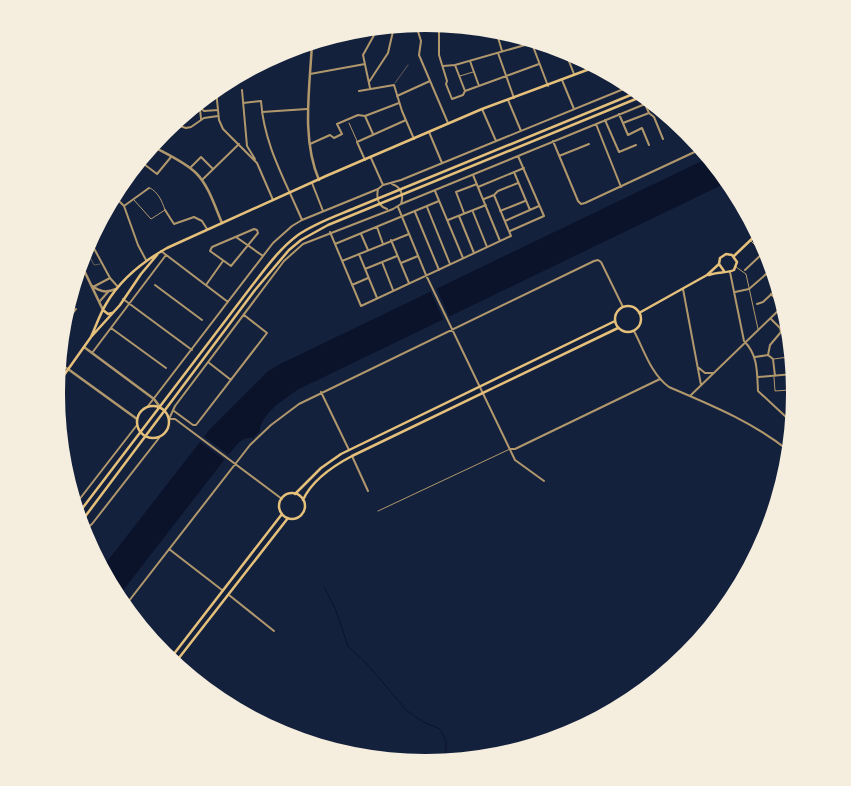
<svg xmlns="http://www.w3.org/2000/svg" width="851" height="786" font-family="'IBM Plex Sans',sans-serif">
  <rect width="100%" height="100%" fill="#14213d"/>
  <!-- water -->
  <path fill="#0b132b" d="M708,158L728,182L299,389C287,397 259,415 260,431L253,438C241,436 236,447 228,455L118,597L102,568L210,429L267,372L278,365Z"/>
  <!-- pier -->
  <path fill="#14213d" d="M436,287L450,319L444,321L430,290Z
    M202,435L230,456L226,461L198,440Z"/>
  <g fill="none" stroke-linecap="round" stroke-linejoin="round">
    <!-- stream -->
    <path stroke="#0b132b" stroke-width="1" d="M324,587L335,608L348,646L368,665L406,710L423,722L440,729L446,741V760"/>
    <!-- service -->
    <path stroke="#b1986c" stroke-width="0.5" d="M395,83L408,65
      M91,248L87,251L94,265L100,264"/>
    <!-- pedestrian -->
    <path stroke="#b1986c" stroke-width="1" d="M460,76L473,72
      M349,123L357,141
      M134,200L151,219L165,210C162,201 158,192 150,188
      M751,241L762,252
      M736,267L746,274L758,329
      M767,276L777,286
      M774,359L788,357L790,374
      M774,377L775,391L789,390L788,376
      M378,511L510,449"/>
    <!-- minor -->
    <path stroke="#b1986c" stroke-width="2" d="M416,25L421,41L419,55L448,123
      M439,25V55L447,81L446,84L452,99L463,95L465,91L539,64
      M497,34L502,51
      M531,41L548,86
      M565,51L574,74
      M498,53L514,98
      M470,61L479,86
      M455,65L465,91
      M443,66L455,65L532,43
      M310,74L365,64
      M562,80L574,109
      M369,82L388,53L394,27
      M370,88L363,55L378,28
      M216,90L219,120L223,129L257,163L273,200
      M242,90L247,146L255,159
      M359,91L394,85L402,111L414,139
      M210,95L217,98
      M397,96L430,81
      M508,100L521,131
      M243,103L261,101C264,145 285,180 302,220
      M645,104L649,113L654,117L663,139
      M197,105L204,111L218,110
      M200,109L201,119
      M482,109L496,141
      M262,112L307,109
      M619,114L628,135L642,128L649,145
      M365,116L373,134
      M605,120L619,152L636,145
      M623,123L649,113
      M174,124L186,128L191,127L204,118L218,116
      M596,124L621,187
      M429,132L442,163
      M553,141L578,201L581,204L585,203L701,149
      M310,144L330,135L334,138L342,134L337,124L358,115L365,116L399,103
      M559,156L589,144
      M371,158L383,185
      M365,160L357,142L406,120
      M140,161L157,174L171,157
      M190,168L201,157L213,169
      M514,172L530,210
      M473,175L500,241
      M202,180L239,144
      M312,183L323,211
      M392,184C401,187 404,195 401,204
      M478,187L524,168
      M378,189C376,199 378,206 387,209
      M435,191L463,258
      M114,196L124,206L138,245L146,260
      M484,199L494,195L498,191L518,183
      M124,206L149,188
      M398,207L426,275L515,460L544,481
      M427,207L450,264
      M165,210L174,224L194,217L202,221L207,229
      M500,211L525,201
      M415,212L439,270
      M473,212L487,247
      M464,213L456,192L477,184
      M459,216L474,253
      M448,220L486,205
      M505,221L539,206
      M377,227L383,244
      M254,229L257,230L258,233L231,266L210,251L212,247Z
      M510,231L544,216L518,156
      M330,232L361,306L511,236L494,195
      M361,234L368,250
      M236,237L263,256
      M391,240L409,283
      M90,241L110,278L118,287
      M335,244L439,201
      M161,251L228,302
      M359,254L377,298
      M761,255L771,266
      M342,261L409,234
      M382,262L393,290
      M401,263L418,256
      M365,269L397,256
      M745,270L763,253
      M730,272L744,341C758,355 757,372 758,391L785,416L792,426
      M155,285L202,320
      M206,285L223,261
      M352,285L368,278
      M93,287L110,278
      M683,289L701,385
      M735,292L749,289L772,269
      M771,294L783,306
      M123,299L192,350
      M100,301L108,292
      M757,304L763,302L778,288
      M63,326L76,309
      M111,328L166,368
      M634,331C644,350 651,374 669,387C711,405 753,422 789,451
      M92,353L166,255
      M768,355L773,359L775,376
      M755,357L768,355L770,345L781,332L780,328L771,319
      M208,362L231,380
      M59,363L68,369
      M699,368L705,373H714
      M758,377L793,374
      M321,392L349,450
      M690,396L783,306
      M148,406L273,243L292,226L302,220L378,189L383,185L401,180L631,86
      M174,411L193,425H196L267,333L244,315
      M510,449H515L660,379
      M352,456L368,491
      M282,499L175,419H169L175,406L284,261L303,244L393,209L401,204L650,102
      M75,505L137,425
      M83,531L92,524L159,438
      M169,549L222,590
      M229,595L274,631
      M125,606L250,445L271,425L299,404L594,261L598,260L601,262L623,307"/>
    <!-- tertiary -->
    <path stroke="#b1986c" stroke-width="2.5" d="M312,43C310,87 301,138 319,180
      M152,146C167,154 185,162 196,173C209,186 215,207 222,223
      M81,264L103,310
      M92,286C101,292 106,293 116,289
      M84,347L154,399L160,407
      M68,369L137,419"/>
    <!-- secondary -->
    <path stroke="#e5c07b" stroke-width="2.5" d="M734,256L757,234
      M709,275C717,272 728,273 734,270L737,262L732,255L726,254L720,258L719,264L724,271
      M615 319a13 13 0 1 1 26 0a13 13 0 1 1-26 0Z
      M103,310L108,314L112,313
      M639,313L707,275L719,264
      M91,337C96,326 100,314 106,304C120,280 142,262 167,248L326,176L482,109L595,67
      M57,385L91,337L120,305L141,274L157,255
      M279 506a13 13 0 1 1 26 0a13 13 0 1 1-26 0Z
      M295,494L321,468L341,454L615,321
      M303,500C312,480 333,466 352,456L618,328
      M170,659L282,514
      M175,663L288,518"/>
    <!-- primary -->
    <path stroke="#e5c07b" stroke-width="2.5" d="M137 422a16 16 0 1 1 32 0a16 16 0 1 1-32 0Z
      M78,514L251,287C265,269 279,249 298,235C315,223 336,216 355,208L638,92
      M81,522L255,290L289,250L301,240L328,225L643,96"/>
  </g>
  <!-- crop -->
  <path d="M0 0H851V786H0ZM425 32H426A360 360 0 0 1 786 392V394A360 360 0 0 1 426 754H425A360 360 0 0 1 65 394V392A360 360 0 0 1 425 32Z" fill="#f5edde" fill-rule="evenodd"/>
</svg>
